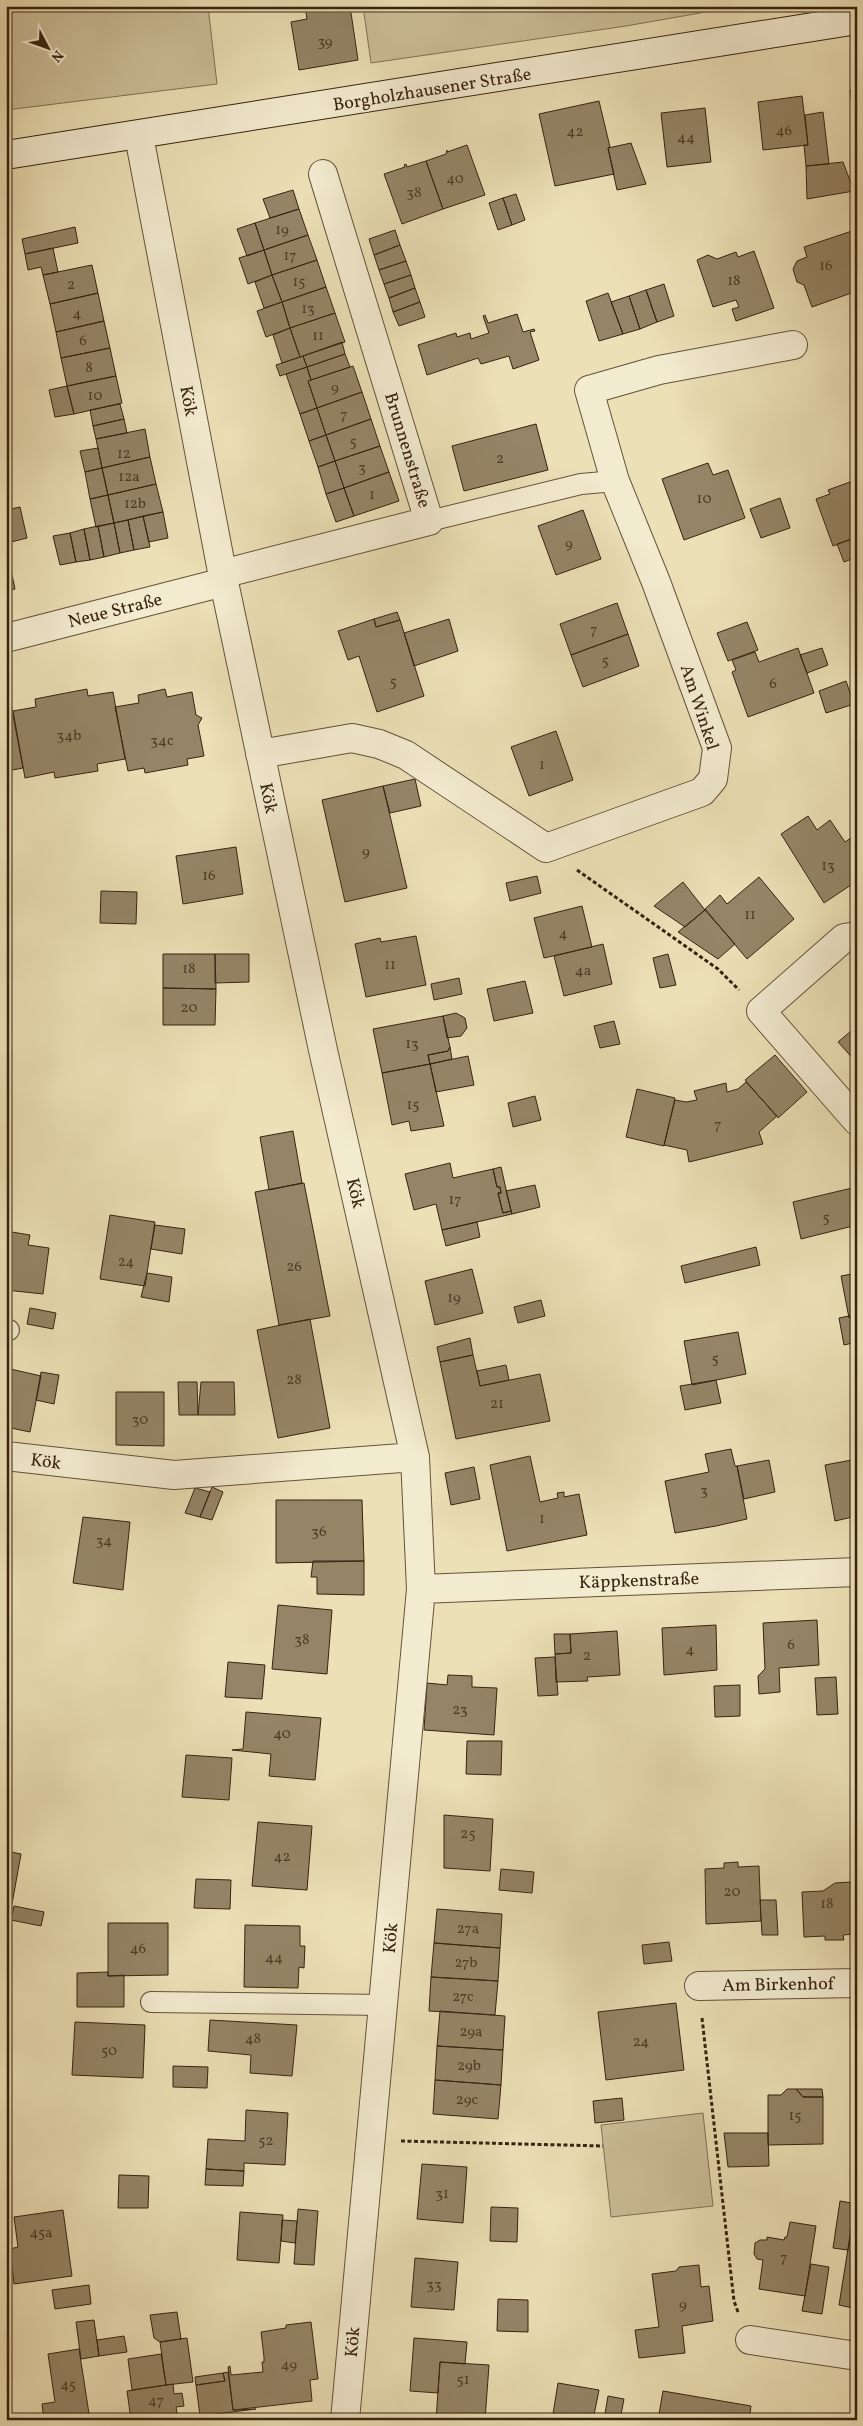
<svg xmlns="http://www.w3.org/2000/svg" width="863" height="2426" font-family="Vollkorn,serif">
  <rect width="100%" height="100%" fill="#ece0b6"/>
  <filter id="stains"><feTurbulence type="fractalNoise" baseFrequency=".004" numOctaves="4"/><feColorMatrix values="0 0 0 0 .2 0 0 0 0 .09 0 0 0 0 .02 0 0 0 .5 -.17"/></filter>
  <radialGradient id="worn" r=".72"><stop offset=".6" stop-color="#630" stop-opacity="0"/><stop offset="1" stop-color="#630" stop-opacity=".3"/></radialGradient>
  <!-- green -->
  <path fill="#cdc09a" stroke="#827256" d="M6,6H208L217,84L6,110Z
    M363,6H740L626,26L371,63Z
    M703,2113L713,2206L611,2217L601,2125Z"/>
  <!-- building -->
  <path fill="#958567" stroke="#372311" d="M305,6H350L358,60L299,70L291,22L307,19Z
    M857,89V146L850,90Z
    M802,96L808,145L763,150L758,102Z
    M599,101L610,147L608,148L614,174L555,186L539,114Z
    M705,108L711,162L667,167L661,113Z
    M823,112L829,164L806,166L804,145H808L805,115Z
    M631,143L646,184L617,190L608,148Z
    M467,145L485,195L443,209L426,161L446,154L447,150V152Z
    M426,161L443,209L402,224L384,174L405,167L404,165L406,164L407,167Z
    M843,162L854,191L807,199L806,166Z
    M293,190L299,209L270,218L263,199Z
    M516,194L525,220L512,225L503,198Z
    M503,198L512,225L498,230L489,203Z
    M299,209L308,235L264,250L255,223Z
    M255,223L264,250L247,256L237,229Z
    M75,227L78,243L25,254L22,239Z
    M395,230L400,245L374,255L369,239Z
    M852,231L857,246V291L812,307L804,285L797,282L793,269L797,261L807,257L804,247Z
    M308,235L317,260L272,275L264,250Z
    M400,245L406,261L379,270L374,255Z
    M53,248L58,272L43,275L41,267L28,270L25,254Z
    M264,250L272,275L248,284L239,258Z
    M754,251L774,308L736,321L732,309L739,307L736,300L713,307L697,260L708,255L717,259L736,252L738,257Z
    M317,260L326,287L282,302L272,275Z
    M406,261L411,275L384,284L379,270Z
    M92,265L98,293L50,304L43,275Z
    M272,275L282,302L264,308L255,282Z
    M411,275L415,288L389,298L384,284Z
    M664,284L674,316L657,322L646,290Z
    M326,287L335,313L290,328L282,302Z
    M415,288L420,302L393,312L389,298Z
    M646,290L657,322L640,329L629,296Z
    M98,293L104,321L56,332L50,304Z
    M608,293L623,334L599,341L586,301Z
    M629,296L640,329L623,334L611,302Z
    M282,302L290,328L266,337L257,311Z
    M420,302L425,317L399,326L393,312Z
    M335,313L345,342L300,357L290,328Z
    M517,314L523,332L534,329L535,331L530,332L539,360L513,369L509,356L481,364L478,358L427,375L418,345L456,333L457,337L470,333L471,339L489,333L483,316L485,315L488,323Z
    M104,321L110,348L61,358L56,332Z
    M290,328L300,357L282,363L273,335Z
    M342,342L345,354L307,367L303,356Z
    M110,348L116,376L67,386L61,358Z
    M345,354L350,367L311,380L307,367Z
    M303,356L307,367L280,376L276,365Z
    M353,366L362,392L317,408L308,381Z
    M307,367L311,380L308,381L317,408L300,414L286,374Z
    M116,376L122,403L74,414L67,386Z
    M67,386L74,414L55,417L49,390Z
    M362,392L371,419L326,435L317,408Z
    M120,404L124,419L93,426L90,410Z
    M317,408L326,435L309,441L300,414Z
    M124,419L127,433L96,439L93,426Z
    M371,419L380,446L335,461L326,435Z
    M536,424L548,470L464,491L452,446Z
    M145,429L150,457L102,468L96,439Z
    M326,435L335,461L318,467L309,441Z
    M380,446L389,472L344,488L335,461Z
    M98,448L102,468L85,472L80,451Z
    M150,457L156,484L108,495L102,468Z
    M335,461L344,488L326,494L318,467Z
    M708,463L713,475L728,470L745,518L684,540L662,479Z
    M102,468L108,495L90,499L85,472Z
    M389,472L399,501L354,516L344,488Z
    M850,482L857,496V537L833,546L816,499L830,494L828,490Z
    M156,484L163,512L114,523L108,495Z
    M344,488L354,516L336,522L326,494Z
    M108,495L114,523L96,527L90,499Z
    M780,498L790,528L761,538L750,509Z
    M20,507L27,538L11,542L6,510Z
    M583,510L601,559L556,575L538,526Z
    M163,512L168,538L149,542L143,516Z
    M143,516L150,547L134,550L128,520Z
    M128,520L134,550L120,553L114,523Z
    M114,523L120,553L104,557L98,526Z
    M98,526L104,557L90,560L84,529Z
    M84,529L90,560L76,562L70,533Z
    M70,533L76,562L60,565L53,536Z
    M857,537V557L844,562L837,544Z
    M6,547L15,589L6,591Z
    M617,603L628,634L571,655L560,624Z
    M397,612L400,620L376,627L374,619Z
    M374,619L376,627L400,620L424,696L377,712L359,656L348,660L338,631Z
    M449,619L458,651L414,666L404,633Z
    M747,622L758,650L728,661L717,633Z
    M628,634L639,666L583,687L571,655Z
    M798,648L814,693L748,717L732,672L736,670L732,660L755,652L759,662Z
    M822,648L828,665L807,673L800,655Z
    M846,681L854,704L826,713L819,691Z
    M87,689L88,696L113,692L125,759L97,764L98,771L55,778L54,772L25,778L13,711L36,707L35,699Z
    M165,689L167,697L192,692L196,715L202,718L198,725L204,756L187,759L188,765L145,773L144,768L128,771L115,707L139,703L138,695Z
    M11,704L23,768L7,771L8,776H6V705Z
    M556,731L573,780L529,796L511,747Z
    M415,779L421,806L390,813L383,786Z
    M383,786L407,888L345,902L322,800Z
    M808,816L817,830L830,820L845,842L857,834V881L824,903L781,834Z
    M236,847L243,894L183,904L176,856Z
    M537,876L541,893L510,901L506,883Z
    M759,877L794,919L747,959L705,909L720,895L727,904Z
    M683,882L705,910L685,927L654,906Z
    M101,891L137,892L136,924L100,923Z
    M582,906L592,947L544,958L534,918Z
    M705,910L735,944L718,959L678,932Z
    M416,936L426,985L366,997L355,944L380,938L381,942Z
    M603,944L612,984L564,996L554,956Z
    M163,954H215L216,989L163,988Z
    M215,954H249V982L215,983Z
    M668,954L676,985L660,988L653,958Z
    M459,978L462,994L434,1000L431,984Z
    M525,981L533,1013L494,1021L487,989Z
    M163,988L216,989L215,1025H163Z
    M456,1013L465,1018L467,1028L461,1036L447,1038L443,1016Z
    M443,1016L450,1047L448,1051L428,1055L430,1064L382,1073L373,1029Z
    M614,1021L620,1044L600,1048L594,1026Z
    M857,1026V1063L838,1042Z
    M450,1047L452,1059L430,1064L428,1055L448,1051Z
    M775,1055L807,1092L778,1118L745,1080Z
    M468,1056L474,1085L436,1092L430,1064Z
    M430,1064L444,1126L411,1131L409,1121L392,1125L382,1073Z
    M746,1082L777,1116L759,1132L763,1144L689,1162L687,1150L664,1145L675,1100L686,1102L697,1100L694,1091L726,1083L727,1092L738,1089Z
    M637,1089L675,1098L664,1146L626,1137Z
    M535,1096L541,1120L513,1127L508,1103Z
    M293,1131L302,1183L269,1190L260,1137Z
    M450,1163L453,1178L493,1169L497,1187H500L501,1193H498L503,1213L511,1211L512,1214L442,1230L436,1204L414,1210L405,1174Z
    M501,1167L511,1211L503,1213L498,1193H501L500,1187H497L493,1169Z
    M304,1183L330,1316L279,1325L255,1192Z
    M535,1185L540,1207L512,1214L506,1191Z
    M852,1188L857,1209V1225L801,1239L793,1202Z
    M110,1215L155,1222L145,1286L100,1279Z
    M477,1222L480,1237L446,1246L442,1230Z
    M155,1225L185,1229L182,1254L151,1249Z
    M12,1232L30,1235L28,1245L49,1248L43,1294L6,1290V1242H10Z
    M756,1247L760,1265L685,1283L681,1266Z
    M472,1269L483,1313L435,1325L425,1281Z
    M147,1273L172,1277L169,1302L141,1297Z
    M857,1273V1317L849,1318L841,1276Z
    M541,1300L545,1316L518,1323L514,1307Z
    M30,1308L56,1313L53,1329L27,1324Z
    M849,1316L857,1317V1342L844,1345L839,1318Z
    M310,1319L330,1428L278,1438L257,1330Z
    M738,1332L746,1374L692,1385L684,1341Z
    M470,1338L473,1355L440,1362L437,1347Z
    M473,1355L480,1386L540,1374L550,1421L456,1439L440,1362Z
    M506,1365L509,1380L480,1386L477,1371Z
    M6,1368L41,1376L30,1432L6,1427Z
    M41,1372L59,1375L54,1404L36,1400Z
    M716,1380L721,1403L685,1410L680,1386Z
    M178,1382H197L198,1415H179Z
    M201,1382H234L235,1415H198Z
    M857,1384V1417L851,1385Z
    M116,1392H164V1446L116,1445Z
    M731,1449L735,1466H737L747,1519L716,1526L675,1533L665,1481L709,1472L705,1454Z
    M530,1456L540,1502L558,1498L557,1493L564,1492V1497L579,1494L587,1535L507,1551L490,1465Z
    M857,1459V1516L835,1521L825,1465Z
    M769,1460L775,1492L744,1499L737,1466Z
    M474,1467L480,1499L451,1505L445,1473Z
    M212,1487L223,1492L212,1520L200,1517Z
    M195,1488L210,1492L200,1517L185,1513Z
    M276,1500H362L364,1561L276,1563Z
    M83,1517L130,1522L123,1590L73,1583Z
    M313,1561H364V1595L317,1594V1577H311Z
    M278,1605L332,1610L327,1674L272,1669Z
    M817,1620L819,1665L779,1668L780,1692L759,1694L758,1676L765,1669L763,1623Z
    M716,1625L717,1670L664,1675L662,1628Z
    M617,1631L620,1675L587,1677L588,1681L556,1682L555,1654L571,1653L570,1634Z
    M554,1634H570L571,1653L555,1654Z
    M555,1657L558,1695L538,1696L535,1658Z
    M228,1662L265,1665L262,1699L225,1697Z
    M448,1675L472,1676V1687L497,1688L494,1735L424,1730L427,1683L447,1685Z
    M836,1677L838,1714L817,1715L815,1678Z
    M740,1685V1716L715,1717L714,1686Z
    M246,1712L321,1718L315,1780L269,1776L271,1754L232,1750L243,1749Z
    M467,1741H502L501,1775L466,1774Z
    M186,1755L232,1758L229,1800L182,1797Z
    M444,1815L493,1819L490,1871L444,1868Z
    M258,1822L312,1826L307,1890L252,1886Z
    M6,1851L21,1854L12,1904L6,1903Z
    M738,1862V1867L759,1866L761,1921L706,1924L705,1869L724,1868V1863Z
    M501,1869L534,1872L532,1893L499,1890Z
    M196,1879L231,1880L230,1909L194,1908Z
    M851,1882L854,1934L843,1935L844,1940H825V1936L804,1937L802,1892L823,1891L835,1883Z
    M852,1892H857V1913H853Z
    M760,1900H776L778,1935H762Z
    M14,1906L44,1912L41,1926L11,1920Z
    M437,1909L502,1914L500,1948L434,1943Z
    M108,1923H168V1975L108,1976Z
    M245,1925L300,1926V1946H305L304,1968L299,1967L298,1988L244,1987Z
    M669,1942L672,1961L644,1964L642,1945Z
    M434,1943L500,1948L498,1981L431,1977Z
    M108,1972V1976L124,1975V2007H77V1973Z
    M431,1977L498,1981L495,2015L429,2011Z
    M676,2003L684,2070L606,2080L598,2012Z
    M440,2011L505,2016L503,2050L437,2046Z
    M210,2020L297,2025L292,2076L250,2073L251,2055L208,2051Z
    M75,2022L145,2025L143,2078L72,2075Z
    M437,2046L503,2050L501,2085L435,2080Z
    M173,2066L208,2067L207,2088L173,2087Z
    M435,2080L501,2085L498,2119L433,2114Z
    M787,2089H796L803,2097H823V2144L768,2145V2095H781Z
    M796,2089H822L823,2097H803Z
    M622,2098L624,2120L595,2123L593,2101Z
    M246,2110L288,2113L285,2165L244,2163V2171L206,2169L208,2139L245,2141Z
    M724,2133H768L769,2166L728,2167Z
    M422,2164L467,2167L463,2223L417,2219Z
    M206,2169L244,2171L243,2186L205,2185Z
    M119,2175L149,2176L148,2208H118Z
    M840,2201L857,2204L856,2225L852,2224L848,2250L833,2248Z
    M491,2207L518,2208L517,2242L490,2241Z
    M298,2209L318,2211L314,2265L294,2264Z
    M63,2210L72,2276L14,2284L10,2249L18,2247L14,2217Z
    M240,2212L283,2215L279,2263L237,2260Z
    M282,2220L297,2221L295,2243L281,2241Z
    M790,2222L816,2226L805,2296L759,2289L763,2260L757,2259L754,2254L755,2243L760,2240H767V2237L784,2240L785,2237H787Z
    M851,2230H857V2309L839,2305Z
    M415,2258L458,2262L454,2310L411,2307Z
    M811,2264L829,2267L822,2314L802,2311Z
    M699,2265L701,2287L709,2286L713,2321L682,2326L685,2353L639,2358L635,2330L659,2327L652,2274L676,2271L679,2267Z
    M89,2285L91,2304L55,2309L52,2290Z
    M498,2299L528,2300V2332L497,2331Z
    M177,2312L181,2339L160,2342L154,2338L150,2315Z
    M94,2320L99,2356L81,2359L76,2322Z
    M311,2322L318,2379L310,2380L312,2401L233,2410L228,2367L230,2366L231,2375L263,2372L262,2362H264V2357L261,2332L286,2328V2325Z
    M124,2336L127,2352L99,2356L97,2340Z
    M187,2338L193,2382L166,2385L160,2342Z
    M414,2338L467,2342L465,2364L440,2362L438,2393L410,2391Z
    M6,2342L12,2378L6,2379Z
    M79,2349L90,2420H44L42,2404L55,2402L48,2354Z
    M161,2354L166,2385L132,2390L128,2359Z
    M440,2362L489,2365L485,2420H436Z
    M228,2372L233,2410L256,2409L200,2416L196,2385L225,2381L223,2373Z
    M223,2373L225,2381L196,2385L195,2377Z
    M558,2383L599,2390L593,2420H552Z
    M173,2384L174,2394L182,2393L184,2406L176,2407L178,2420H131L127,2391Z
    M663,2391L751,2406L749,2420H658Z
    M608,2396L624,2399L620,2420H604Z"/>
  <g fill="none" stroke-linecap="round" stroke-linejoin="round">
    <defs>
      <path id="lane" d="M429,521L581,484L615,481
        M6,1330H9
        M151,2002L384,2005"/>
      <path id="street" d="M139,136L224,582L323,1050L415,1457L421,1589L345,2420
        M222,574L429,521L323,174
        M6,638L224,582
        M260,754L352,738L379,744L406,755L546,848L702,792L713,779L717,748L656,582L615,481L589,390L659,370L793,345
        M857,936L844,938L761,1011L857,1121
        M6,1456L174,1475L415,1457
        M421,1589L857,1572
        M699,1986L857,1983
        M750,2340L857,2356"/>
      <path id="secondary" d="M6,155L857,20"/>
    </defs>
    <!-- lane casing -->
    <use href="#lane" stroke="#64523a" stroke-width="22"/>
    <!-- street casing -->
    <use href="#street" stroke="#64523a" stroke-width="30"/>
    <!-- secondary casing -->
    <use href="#secondary" stroke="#372311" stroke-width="30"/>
    <!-- path -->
    <path stroke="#372311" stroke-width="3" stroke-dasharray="4 2.5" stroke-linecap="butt" d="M577,870L718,969L739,990
      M702,2018L734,2301L738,2312
      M401,2141L603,2146"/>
    <!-- lane -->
    <use href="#lane" stroke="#f3ebd0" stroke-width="20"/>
    <!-- street -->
    <use href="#street" stroke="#f3ebd0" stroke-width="28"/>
    <!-- secondary -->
    <use href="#secondary" stroke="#f3ebd0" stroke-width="28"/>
  </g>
  <g text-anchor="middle" stroke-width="4" stroke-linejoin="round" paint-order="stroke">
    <!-- number labels -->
    <g font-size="15" fill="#4e3c26">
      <text x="325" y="46">39</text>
      <text x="784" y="135">46</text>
      <text x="575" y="136">42</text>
      <text x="686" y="142">44</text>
      <text x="455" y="183">40</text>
      <text x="414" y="197">38</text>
      <text x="282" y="234">19</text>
      <text x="290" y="260">17</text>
      <text x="826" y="270">16</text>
      <text x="734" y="285">18</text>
      <text x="299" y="286">15</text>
      <text x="71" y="289">2</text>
      <text x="308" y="313">13</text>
      <text x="77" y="318">4</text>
      <text x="318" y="340">11</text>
      <text x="83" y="345">6</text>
      <text x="89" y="372">8</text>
      <text x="335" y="392">9</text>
      <text x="95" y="400">10</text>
      <text x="344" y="419">7</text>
      <text x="353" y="446">5</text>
      <text x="124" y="458">12</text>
      <text x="500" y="463">2</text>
      <text x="362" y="472">3</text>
      <text x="129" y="481">12a</text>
      <text x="372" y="499">1</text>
      <text x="704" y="503">10</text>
      <text x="135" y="508">12b</text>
      <text x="569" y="548">9</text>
      <text x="594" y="634">7</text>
      <text x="605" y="665">5</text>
      <text x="393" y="686">5</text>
      <text x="773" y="688">6</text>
      <text x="69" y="740">34b</text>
      <text x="162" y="745">34c</text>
      <text x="542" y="769">1</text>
      <text x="366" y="856">9</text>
      <text x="828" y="870">13</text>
      <text x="209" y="880">16</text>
      <text x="750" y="919">11</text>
      <text x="563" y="938">4</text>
      <text x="390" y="969">11</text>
      <text x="189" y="973">18</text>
      <text x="583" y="975">4a</text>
      <text x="189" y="1012">20</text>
      <text x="412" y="1048">13</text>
      <text x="413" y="1109">15</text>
      <text x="718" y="1129">7</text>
      <text x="455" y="1204">17</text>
      <text x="826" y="1222">5</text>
      <text x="126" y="1266">24</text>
      <text x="294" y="1271">26</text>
      <text x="454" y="1302">19</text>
      <text x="715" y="1363">5</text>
      <text x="294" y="1384">28</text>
      <text x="497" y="1408">21</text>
      <text x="140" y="1424">30</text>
      <text x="704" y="1495">3</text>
      <text x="542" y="1523">1</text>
      <text x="319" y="1536">36</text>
      <text x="104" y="1545">34</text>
      <text x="302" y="1644">38</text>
      <text x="791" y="1649">6</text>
      <text x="690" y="1654">4</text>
      <text x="587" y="1660">2</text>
      <text x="460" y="1714">23</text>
      <text x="282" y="1738">40</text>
      <text x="468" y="1838">25</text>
      <text x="282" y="1861">42</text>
      <text x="732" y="1896">20</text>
      <text x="827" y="1908">18</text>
      <text x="468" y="1933">27a</text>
      <text x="138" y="1953">46</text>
      <text x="274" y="1962">44</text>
      <text x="466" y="1967">27b</text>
      <text x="463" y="2001">27c</text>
      <text x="471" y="2036">29a</text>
      <text x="253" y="2043">48</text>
      <text x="641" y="2046">24</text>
      <text x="109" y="2055">50</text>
      <text x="469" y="2070">29b</text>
      <text x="467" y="2104">29c</text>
      <text x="795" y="2120">15</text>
      <text x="266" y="2145">52</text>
      <text x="442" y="2198">31</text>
      <text x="41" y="2237">45a</text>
      <text x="784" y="2262">7</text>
      <text x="434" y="2289">33</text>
      <text x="683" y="2309">9</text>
      <text x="289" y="2369">49</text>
      <text x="463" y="2384">51</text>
      <text x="68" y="2389">45</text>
      <text x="156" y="2405">47</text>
    </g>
    <!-- street labels -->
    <g font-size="18" fill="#372311" stroke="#f3ebd0">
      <text transform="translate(432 89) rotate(-9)" y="6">Borgholzhausener Straße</text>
      <text transform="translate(189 401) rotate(79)" y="6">Kök</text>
      <text transform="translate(408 450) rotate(73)" y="6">Brunnenstraße</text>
      <text transform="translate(115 610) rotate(-14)" y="6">Neue Straße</text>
      <text transform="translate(700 707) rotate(72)" y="6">Am Winkel</text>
      <text transform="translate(269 798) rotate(78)" y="6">Kök</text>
      <text transform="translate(356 1193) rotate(77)" y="6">Kök</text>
      <text transform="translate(46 1461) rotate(7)" y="6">Kök</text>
      <text transform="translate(639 1580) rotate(-2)" y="6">Käppkenstraße</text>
      <text transform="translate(390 1938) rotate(-85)" y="6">Kök</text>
      <text transform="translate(778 1984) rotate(-1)" y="6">Am Birkenhof</text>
      <text transform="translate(352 2342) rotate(-85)" y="6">Kök</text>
    </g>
  </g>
  <!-- margin -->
  <rect width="863" height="2426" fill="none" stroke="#ece0b6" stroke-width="25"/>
  <rect x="8" y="8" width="848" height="2411" fill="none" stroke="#372311" stroke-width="2.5"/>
  <rect x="12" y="12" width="838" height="2401" fill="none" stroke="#372311"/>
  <!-- north arrow -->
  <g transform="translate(48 48) rotate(131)" stroke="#f3ebd0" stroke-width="4" paint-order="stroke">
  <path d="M0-4L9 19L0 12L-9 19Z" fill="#372311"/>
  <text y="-8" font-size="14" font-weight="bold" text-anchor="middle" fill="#372311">N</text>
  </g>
  <rect width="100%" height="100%" filter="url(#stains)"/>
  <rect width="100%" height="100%" fill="url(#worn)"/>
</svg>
